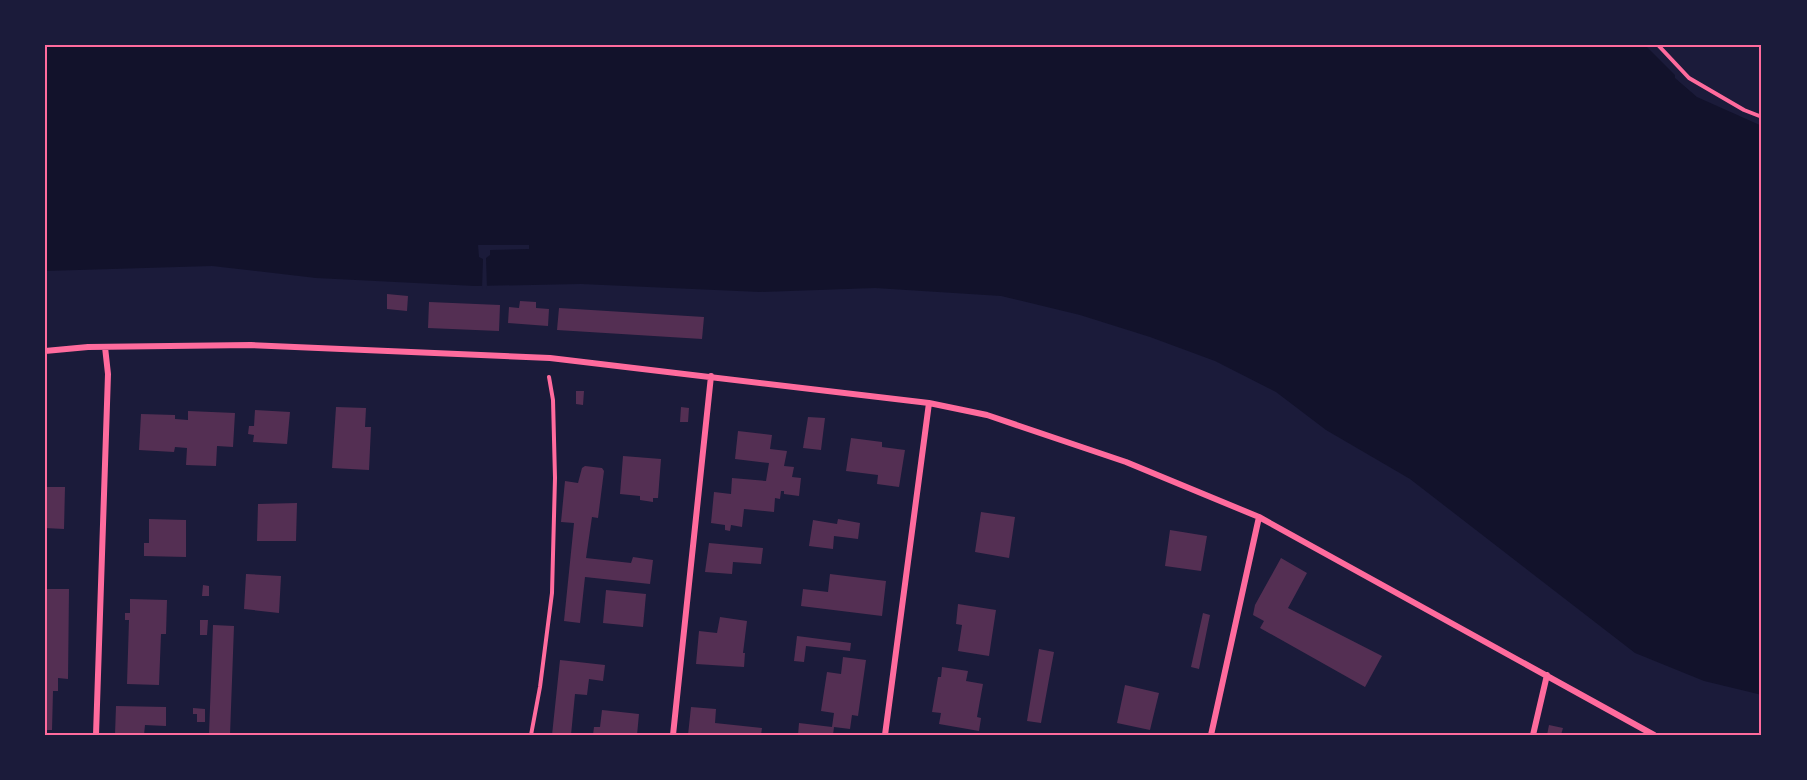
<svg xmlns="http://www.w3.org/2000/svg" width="1807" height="780" font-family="Cabin,sans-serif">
  <rect width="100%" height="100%" fill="#1b1b3a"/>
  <!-- water -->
  <path fill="#12122b" d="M45,45H1645L1675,75V78L1697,97L1762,126V695L1704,681L1635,653L1410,479L1326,430L1276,392L1215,361L1150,337L1080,315L1001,296L875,288L760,292L581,284L475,286L316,278L212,266L45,271Z"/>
  <!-- pier -->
  <path fill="#1b1b3a" d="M478,245H529V249L490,250V255L486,258L487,289H482L483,259L479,257Z"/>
  <!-- building -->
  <path fill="#542f53" d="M387,294L408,296L407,311L387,309Z
    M520,301L536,302V308L549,309L548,326L508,323L509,307L519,308Z
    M429,302L500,305L499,331L428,328Z
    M559,308L704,317L702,339L557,330Z
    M576,391H584L583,405L576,404Z
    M336,407L366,408L365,427H371L369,470L332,468Z
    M681,407L689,408L688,422H680Z
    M255,410L290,412L287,444L253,442L254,435L248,434L249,426H254Z
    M188,411L235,413L233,447L217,446L216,466L186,465L187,448L175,447L174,452L139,450L141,414L175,415V419L188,420Z
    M808,417L825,418L821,450L803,448Z
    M738,431L772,435L770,449L787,451L784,466L794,467L792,477L801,478L799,496L784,494V491H781L780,499L775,498L774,512L744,509L742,527L731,525L730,531L725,530V525L711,523L714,492L731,494L732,478L766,481L769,463L735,459Z
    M851,438L882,442V447L905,450L899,487L877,484L878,475L846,471Z
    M623,456L661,459L658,498H653V502L640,500V496L620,494Z
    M585,466L602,468L604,471L598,518L592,517L586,558L631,563L633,557L653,560L650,584L585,577L580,623L564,621L574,523L561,522L565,481L578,483L582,468Z
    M45,487H65L64,529L45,528Z
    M297,503L296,541H257L258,504Z
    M981,512L1015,517L1009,558L975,552Z
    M149,519L186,520V557L144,556V543H149Z
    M838,519L860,523L858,539L834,536L833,549L809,546L813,520L837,524Z
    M1170,530L1207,536L1201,571L1165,566Z
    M709,543L763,548L761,564L733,562L732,574L705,572Z
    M1281,558L1307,573L1288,608L1382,656L1365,687L1260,628L1264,621L1253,615L1255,605Z
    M246,574L281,576L279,613L244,609Z
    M830,574L886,581L882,616L801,606L803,589L828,592Z
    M203,585L209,586V596H202Z
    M45,589H69L68,679L58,678V691H53L52,730H45Z
    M606,590L646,594L643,627L603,623Z
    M130,599L167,600L166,634H161L159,685L127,684L129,620H125V613H130Z
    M958,604L996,610L989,656L958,651L962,625L956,624Z
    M1203,613L1210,615L1199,669L1191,667Z
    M720,617L747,621L743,653H745L744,667L696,664L699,631L717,633Z
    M200,620H208L207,635H200Z
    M213,625L234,626L230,735H209Z
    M797,636L851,643L850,651L806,646L804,662L794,661Z
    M1039,649L1054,652L1041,723L1027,721Z
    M843,657L866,660L858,716L852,715L850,729L834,727L833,735H798L799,723L832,727L834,713L821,711L827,672L841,674Z
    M560,660L605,665L603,681L589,679L587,695L575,694L571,735H552Z
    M942,667L968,671L966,681L983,684L977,717L981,718L979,731L939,724L941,713L932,712L938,677H941Z
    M1125,685L1159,693L1150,730L1117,723Z
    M116,706L166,707V726L145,725L144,735H115Z
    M691,707L716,709L715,723L762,728L761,735H688Z
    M193,708L205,709V722H197V714H193Z
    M602,710L639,714L637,735H593L594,727H600Z
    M1549,725L1563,728L1561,735H1547Z"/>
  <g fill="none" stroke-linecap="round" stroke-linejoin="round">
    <!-- path -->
    <path stroke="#ff6b9d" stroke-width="4" d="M1658,45L1689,78L1744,110L1762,117
      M531,735L540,687L552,593L555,478L553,400L549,377"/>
    <!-- minor -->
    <path stroke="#ff6b9d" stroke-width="6" d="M45,351L88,347L251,345L550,358L929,403L987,415L1126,462L1259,517L1654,735
      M96,735L108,374L105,347
      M673,735L711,376
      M885,735L929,403
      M1211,735L1259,517
      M1533,735L1547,675"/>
  </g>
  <!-- border -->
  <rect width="1807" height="780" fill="none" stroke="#1b1b3a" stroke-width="93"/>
  <rect x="46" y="46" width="1714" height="688" fill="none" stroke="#ff6b9d" stroke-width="2"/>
</svg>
